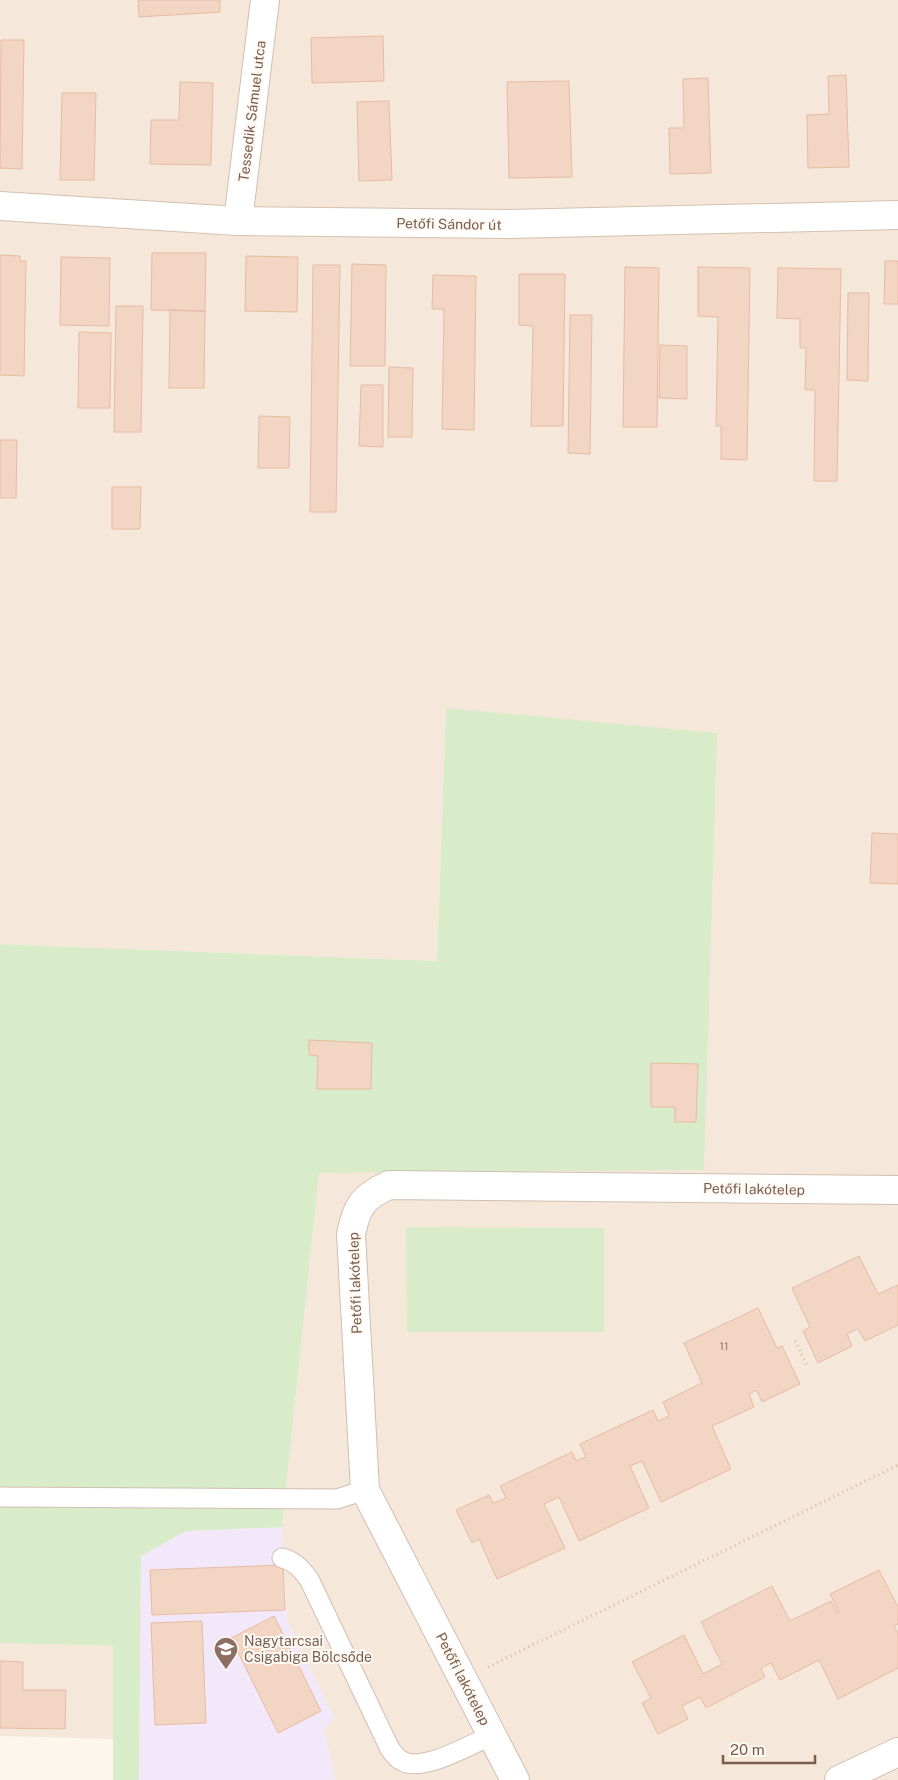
<svg xmlns="http://www.w3.org/2000/svg" width="898" height="1780" font-family="'Public Sans',sans-serif">
  <rect width="100%" height="100%" fill="#fdf6ec"/>
  <!-- residential -->
  <path fill="#f5e8da" d="M0,0H898V1780H335L324,1728L335,1719L287,1621L282,1527L319,1172L704,1169L446,708L437,961L0,944Z
    M0,1643L113,1646V1739L0,1736Z"/>
  <!-- education -->
  <path fill="#f3e8fa" d="M282,1527L287,1621L335,1719L324,1728L335,1780H139L141,1556L186,1531Z"/>
  <!-- green -->
  <path fill="#d8ecc9" d="M446,708L717,733L704,1170L319,1173L282,1527L186,1531L141,1556L139,1780H113V1646L0,1643V944L437,961Z
    M406,1227L604,1228V1332H407Z"/>
  <!-- building -->
  <path fill="#f3d5c3" stroke="#e6bba3" d="M138,0H220V12L139,17Z
    M383,36L384,81L312,83L311,38Z
    M1,40H24L22,169L0,168Z
    M846,75L849,167L808,168L807,115L829,114L828,76Z
    M708,78L711,173L670,174L669,128H684L683,79Z
    M569,81L572,177L509,178L507,82Z
    M180,82L213,83L211,165L150,164L151,120H179Z
    M62,93H96L94,180H60Z
    M389,101L392,180L359,181L357,102Z
    M152,253H206L205,311L151,310Z
    M0,255L20,256V261H26L24,376L0,375Z
    M246,256L298,257L297,312L245,311Z
    M61,257L110,258L109,326L60,325Z
    M885,261H898V304H884Z
    M352,264L386,265L385,366H350Z
    M313,265H340L336,512H310Z
    M625,267L659,268L657,427H623Z
    M698,267L750,268L747,460L721,459V426H716L718,317L698,316Z
    M778,268L841,269L837,481H814L815,390H805L806,348H800V319L777,318Z
    M519,274H565L563,426H531L533,326L519,325Z
    M433,275L476,276L474,430L442,429L444,309H432Z
    M848,293H869L868,381L847,380Z
    M116,306H143L141,432H114Z
    M170,310L205,311L204,388H169Z
    M570,315H592L590,454L568,453Z
    M79,332L111,333L110,408H78Z
    M660,345L687,346V399L659,398Z
    M389,367L413,368L412,437H388Z
    M361,385H383V447L359,446Z
    M259,416L290,417L289,468H258Z
    M0,440H17L16,498H0Z
    M112,487H141L140,529H112Z
    M872,833L898,834V884L870,883Z
    M309,1040L372,1043L371,1089H317L318,1056L309,1055Z
    M651,1063L698,1064L696,1122H675V1107H651Z
    M859,1256L878,1294L898,1285V1325L865,1341L858,1329L847,1334L852,1346L818,1363L803,1331L810,1327L792,1288Z
    M758,1308L777,1348L782,1346L800,1384L762,1402L757,1390L749,1394L754,1407L712,1426L731,1469L661,1502L642,1461L630,1466L649,1508L579,1541L559,1497L544,1504L565,1548L497,1579L479,1539L472,1543L456,1510L489,1495L493,1503L506,1498L500,1486L572,1452L576,1461L586,1457L580,1444L653,1410L658,1421L669,1416L663,1402L702,1383L684,1343Z
    M283,1565L285,1610L152,1615L150,1570Z
    M879,1570L898,1607V1624L894,1626L898,1634V1668L838,1699L819,1660L780,1680L771,1663L761,1668L765,1677L706,1708L700,1697L682,1706L688,1719L658,1734L642,1703L651,1698L632,1662L684,1635L703,1674L722,1664L701,1622L772,1586L790,1621L831,1601L837,1613L839,1612L830,1594Z
    M274,1616L321,1711L278,1733L231,1638Z
    M202,1621L206,1723L155,1725L151,1623Z
    M0,1661L23,1662V1690H66L65,1729L0,1728Z"/>
  <g fill="none" stroke-linecap="round" stroke-linejoin="round">
    <defs>
      <path id="service" d="M0,1497L337,1499L365,1490
        M282,1558C295,1561 301,1569 309,1579L389,1747C392,1752 396,1758 402,1761C422,1773 472,1744 492,1735"/>
      <path id="minor" d="M238,221L265,0
        M515,1780L365,1490L351,1234C357,1205 363,1197 389,1185L898,1190
        M839,1780L898,1752"/>
      <path id="secondary" d="M0,206L238,221L509,224L898,215"/>
    </defs>
    <!-- service casing -->
    <use href="#service" stroke="#d1beb0" stroke-width="21"/>
    <!-- minor casing -->
    <use href="#minor" stroke="#d1beb0" stroke-width="30"/>
    <!-- secondary casing -->
    <use href="#secondary" stroke="#d6c0b0" stroke-width="30"/>
    <!-- path -->
    <path stroke="#d9b8a5" stroke-width="3" stroke-dasharray="1 4" stroke-linecap="butt" d="M795,1341L807,1366
      M488,1667L898,1465"/>
    <!-- service -->
    <use href="#service" stroke="#fff" stroke-width="19"/>
    <!-- minor -->
    <use href="#minor" stroke="#fff" stroke-width="28"/>
    <!-- secondary -->
    <use href="#secondary" stroke="#fff" stroke-width="28"/>
  </g>
  <!-- icons -->
  <defs>
    <symbol id="school-pin" viewBox="-11 -11 22 30"><path d="M0 17L-7.5 6A9.5 9.5 0 1 1 7.5 6Z" fill="#8d6e63" stroke="#fffaf3"/><path d="M0-5L7-2L0 1L-7-2ZM-4 1L0 2.5L4 1V4Q0 6-4 4Z" fill="#fff"/></symbol>
  </defs>
  <g fill-rule="evenodd">
    <use href="#school-pin" x="212" y="1635" width="28" height="38"/>
  </g>
  <g text-anchor="middle" stroke-width="4" stroke-linejoin="round" paint-order="stroke">
    <!-- number labels -->
    <g font-size="11" fill="#987a6a">
      <text x="724" y="1350">11</text>
    </g>
    <!-- street labels -->
    <g font-size="14" fill="#7a5c4d" stroke="#fffaf3">
      <text transform="translate(252 111) rotate(-83)" y="5">Tessedik Sámuel utca</text>
      <text transform="translate(449 224) rotate(1)" y="5">Petőfi Sándor út</text>
      <text transform="translate(754 1189) rotate(1)" y="5">Petőfi lakótelep</text>
      <text transform="translate(355 1283) rotate(-92)" y="5">Petőfi lakótelep</text>
      <text transform="translate(463 1679) rotate(63)" y="5">Petőfi lakótelep</text>
    </g>
    <!-- education labels -->
    <g font-size="14" fill="#785e54" stroke="#fffaf3" text-anchor="start">
      <text x="244" y="1646">Nagytarcsai<tspan x="244" dy="16">Csigabiga Bölcsőde</tspan></text>
    </g>
  </g>
  <!-- scale -->
  <path d="M723 1755v8h92v-8" fill="none" stroke="#7a5c4d" stroke-width="2.5"/>
  <text x="730" y="1755" font-size="15" fill="#7a5c4d" stroke="#fffaf3" stroke-width="4" paint-order="stroke">20 m</text>
</svg>
